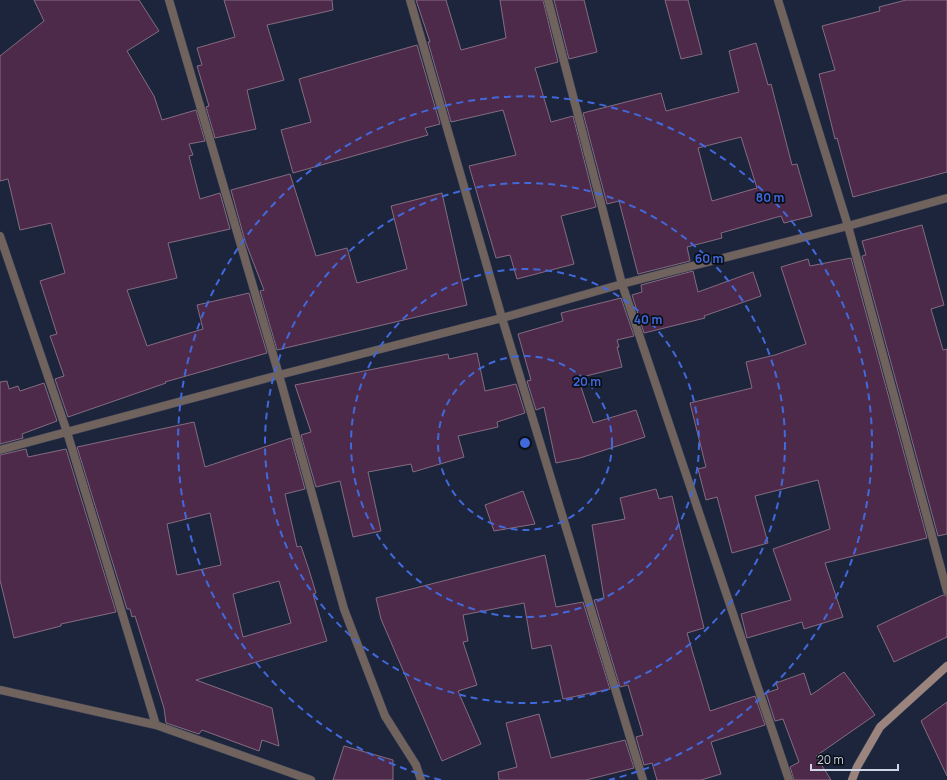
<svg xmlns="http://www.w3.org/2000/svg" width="947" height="780" font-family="Manrope,sans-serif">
  <rect width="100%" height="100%" fill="#1c253b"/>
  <!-- building -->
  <path fill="#4e2a4a" stroke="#846c80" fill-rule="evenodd" d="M34,0H139L159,31L127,51L154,96L162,120L196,110L205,141L189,144L193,155L189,156L200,199L220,193L230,229L168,243L177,278L127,290L147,346L203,329L197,305L249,293L267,353L165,382L166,383L68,417L55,379L64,376L50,336L57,334L40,281L65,273L51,223L20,230L8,179L0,181V56L44,21Z
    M224,0H332L333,10L267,25L284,80L247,90L256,129L215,138L206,107L209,106L197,66L202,65L197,48L235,37Z
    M416,0H446L461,50L506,38L500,0H543L558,62L535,68L551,122L573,116L596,207L561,216L574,264L517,279L510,255L496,258L469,166L516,155L503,110L451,122L428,42H430Z
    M554,0H584L597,52L569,59Z
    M665,0H688L702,54L681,59Z
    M906,0H947V172L853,197L837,138L835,139L819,74L835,70L822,26L880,11L879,7Z
    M756,43L768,85L771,84L792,165L797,164L812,216L784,223L781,216L721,233L722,238L687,247L690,261L638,274L619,201L607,204L583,113L661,93L666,111L739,92L729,51ZM741,137L757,188L712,201L698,148Z
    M417,45L440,124L425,128L428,135L293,173L281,130L311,122L299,79Z
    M290,174L316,256L347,248L357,283L407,269L391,206L442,193L467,305L277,350L260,291L264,290L245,241L231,190Z
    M922,225L944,305L931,309L943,350L947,349V534L938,536L862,256L866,255L862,241Z
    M851,258L927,538L825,563L843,617L804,629L802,622L747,638L741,614L791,600L773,549L830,529L818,480L755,496L768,543L732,553L717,497L706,500L698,469L706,467L690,403L752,388L746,362L775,355L806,344L781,267L808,259L810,266Z
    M693,271L698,292L753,272L761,296L704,316L705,318L644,333L632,295L642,292L641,285Z
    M621,298L634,336L617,340L619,347H617L622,367L578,378L593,423L636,410L645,437L580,458L556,463L544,407L536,410L527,381L531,380L518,334L563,321L561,313Z
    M477,353L485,391L516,384L525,413L497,422L498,427L458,436L464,457L413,472L411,464L368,472L381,531L353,537L340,481L316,487L301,435L311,432L295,385L448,354L449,359Z
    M7,381L9,389L18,386L20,391L44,383L57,421L22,434L23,438L0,444V382Z
    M194,422L205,467L291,438L305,489L285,494L297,547L301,546L309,570L316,593L313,594L327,641L196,680L272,708L279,746L262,740L259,751L202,730L199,734L166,723L164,708L135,616L132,617L130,609H127L77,447ZM210,513L221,565L177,575L167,524ZM279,581L291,623L243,637L233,594Z
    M26,449L28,457L66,449L116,612L61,624V626L14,638L0,580V455Z
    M656,489L659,499L672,496L689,567L704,628L687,633L710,711L755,696L765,725L711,742L721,774L701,780H657L652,763L644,765L636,737L643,735L628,685L620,687L594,600L604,598L592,525L625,519L620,498Z
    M523,491L535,524L494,531L485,505Z
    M545,555L556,607L583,602L610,689L563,699L551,645L532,649L524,603L463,615L468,641L463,642L477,685L458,691L481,744L442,761L381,619L376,598Z
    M943,595L947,596V637L894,662L877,626Z
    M844,672L875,715L816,756L831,780H794L790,767L799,762L783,719L775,721L766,693L778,689L776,683L804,673L811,695Z
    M947,702V776L921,721Z
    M539,714L551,758L625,740L634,768L586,780H499L498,772L517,767L506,723Z
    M344,746L393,760V780H333Z"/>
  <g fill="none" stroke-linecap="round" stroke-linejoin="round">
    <defs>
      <path id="street" d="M169,0L279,375L344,609L385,716L416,765L421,780
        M410,0L502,318L643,780
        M548,0L622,284L789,780
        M778,0L848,226L947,591
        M0,236L67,432L156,725
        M0,450L279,375L502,318L622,284L848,226L947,198
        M0,690L156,725L311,780"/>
      <path id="secondary" d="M852,780L857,767L880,727L947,666"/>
    </defs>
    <!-- street casing -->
    <use href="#street" stroke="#394156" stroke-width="9"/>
    <!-- secondary casing -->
    <use href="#secondary" stroke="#394156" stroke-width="9"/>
    <!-- street -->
    <use href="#street" stroke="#70625d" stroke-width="8"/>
    <!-- secondary -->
    <use href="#secondary" stroke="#9a847d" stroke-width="8"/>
  </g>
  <!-- distance rings -->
  <g fill="none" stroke="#4169db" stroke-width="2" stroke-dasharray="7 5">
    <circle cx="525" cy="443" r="87"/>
    <circle cx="525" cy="443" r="174"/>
    <circle cx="525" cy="443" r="260"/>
    <path d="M441 780A347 347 0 1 1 609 780"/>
  </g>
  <circle cx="525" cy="443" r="6" fill="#4169db" stroke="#0a0f18" stroke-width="2"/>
  <g font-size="12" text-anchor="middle" font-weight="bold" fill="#4169db" stroke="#0a0f18" stroke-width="3.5" stroke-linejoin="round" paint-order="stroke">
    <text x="770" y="202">80 m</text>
    <text x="709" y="263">60 m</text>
    <text x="648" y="324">40 m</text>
    <text x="587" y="386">20 m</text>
  </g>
  <!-- scale -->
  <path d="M811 764v6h87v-6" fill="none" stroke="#cfd6e5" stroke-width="2"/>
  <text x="817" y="764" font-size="12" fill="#cfd6e5" stroke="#0a0f18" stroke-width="3" paint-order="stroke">20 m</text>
</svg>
